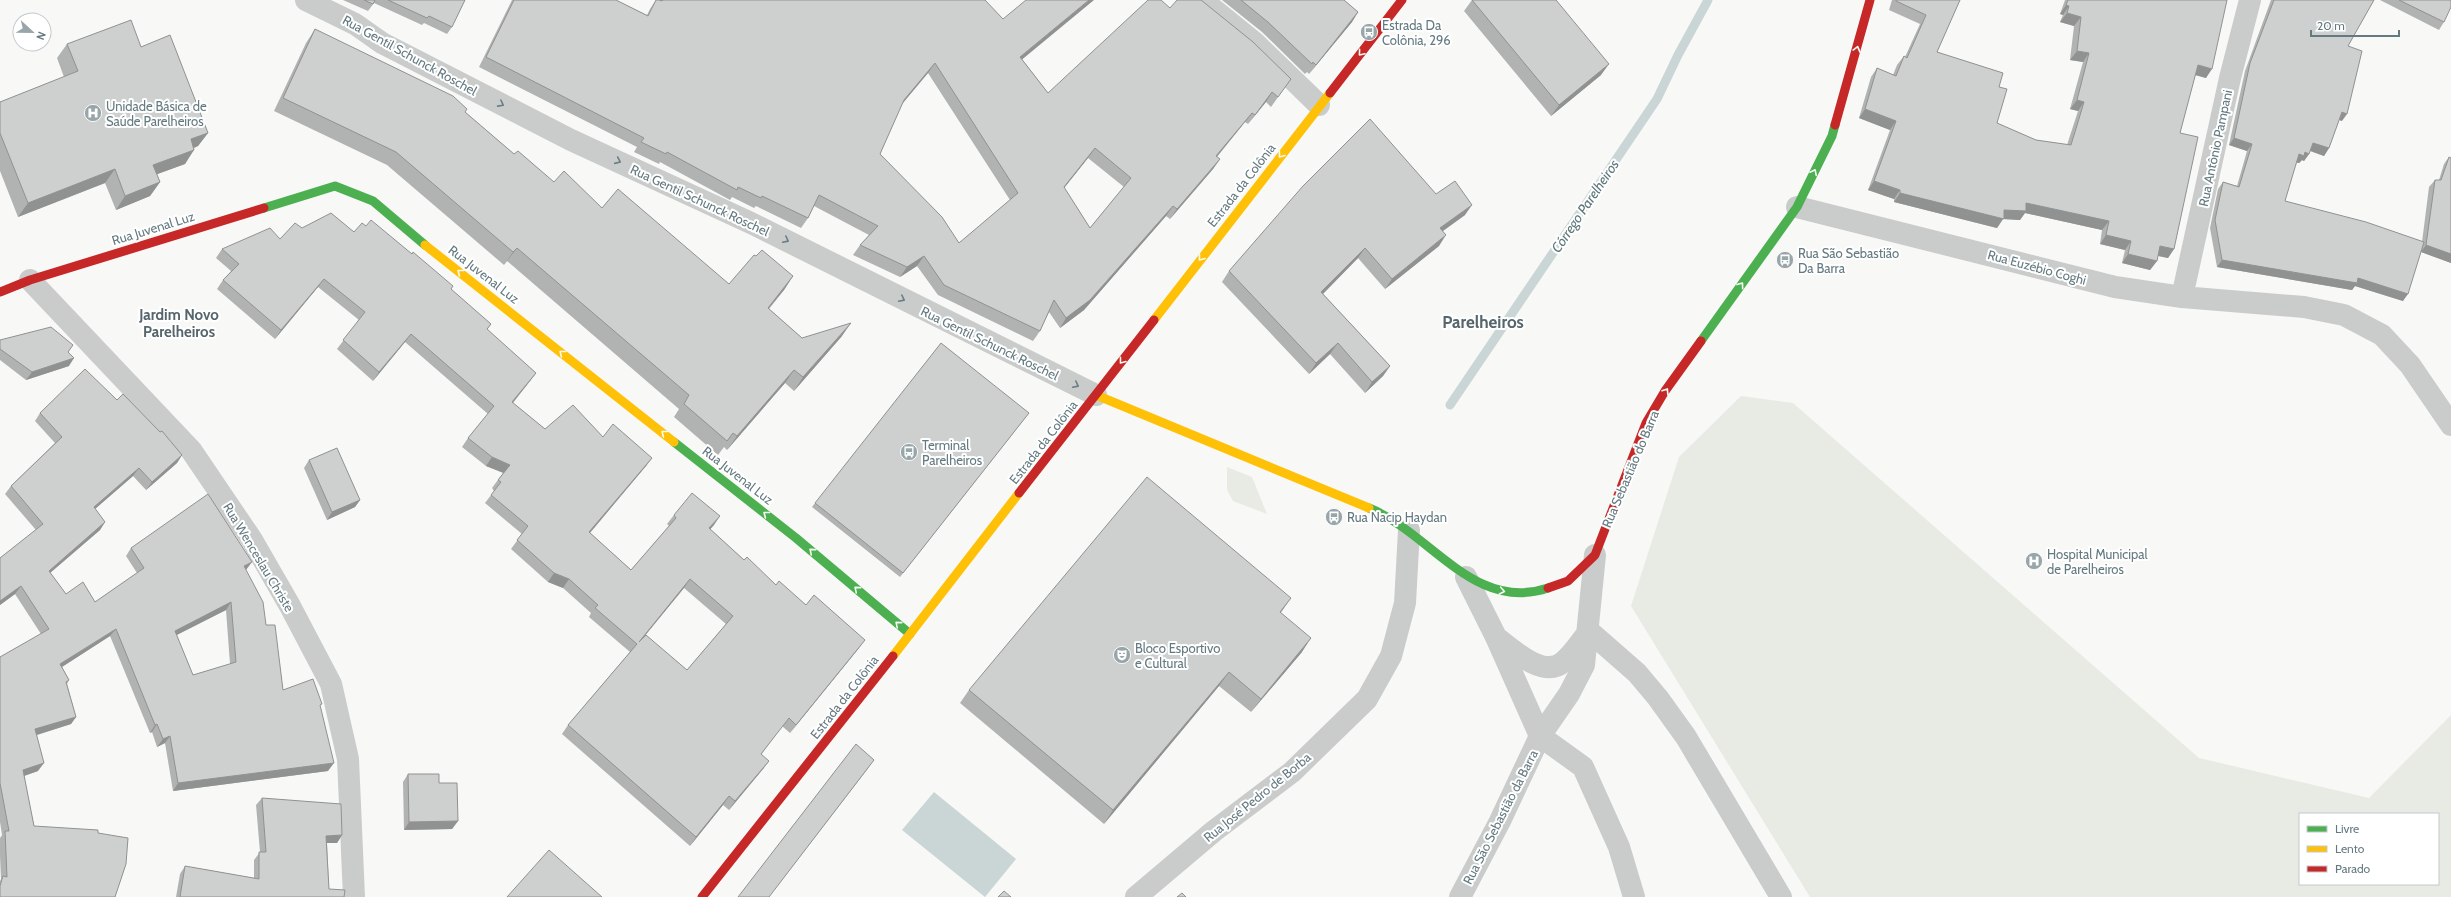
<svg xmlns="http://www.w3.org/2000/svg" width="2451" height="897" font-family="Cabin,sans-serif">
  <rect width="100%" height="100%" fill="#f8f8f7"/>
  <!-- green -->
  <path fill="#e8eae4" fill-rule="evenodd" d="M1741,396L1793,403L2199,758L2369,798L2451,715V897H1810L1631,606L1679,457ZM2300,814H2438V884H2300Z
    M1227,467L1252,477L1267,514L1233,501L1227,490Z"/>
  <!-- water -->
  <path fill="#cad6d6" d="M934,792L1016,859L985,897L902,830Z"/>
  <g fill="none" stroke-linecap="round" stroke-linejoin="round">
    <!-- stream -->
    <path stroke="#cad6d6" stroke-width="9" d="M1450,405L1657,99L1678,55L1708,0"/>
    <!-- street -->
    <path stroke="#cacccc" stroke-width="22" d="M306,0L355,24L382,43L571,140L751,223L1096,395
      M1202,0L1254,42L1319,105
      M1797,207L2115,287L2182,297L2304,307L2344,315L2382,335L2410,365L2451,425
      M30,280L191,450L252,540L290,606L331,684L348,759L354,897
      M2182,297L2230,78L2250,0
      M1466,577L1496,637L1540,736L1583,767L1619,847L1634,897
      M1496,637C1511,649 1544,679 1563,662C1573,654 1581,641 1589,631L1637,673L1658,698L1686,737L1781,897
      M1136,897L1214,831L1292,772L1367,699L1391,656L1405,603L1409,530
      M1460,897L1500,821L1540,736L1569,694L1584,665L1595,555"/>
    <!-- fast -->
    <path stroke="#4caf50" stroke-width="9" d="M264,208L335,186L373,201L425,245
      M1701,341L1797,207L1832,136L1835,125
      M674,442L796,538L910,634
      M1369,508C1431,533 1474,613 1548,588"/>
    <!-- slow -->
    <path stroke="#ffc107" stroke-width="9" d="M425,245L674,442
      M1154,320L1330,93
      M1096,395L1369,508
      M893,656L1019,493"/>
    <!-- jam -->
    <path stroke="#c62828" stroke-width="9" d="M1330,93L1402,0
      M1835,125L1870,0
      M0,292L30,280L264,208
      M1019,493L1154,320
      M1548,588L1568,581L1595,555L1646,423L1665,391L1701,341
      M702,897L893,656"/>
  </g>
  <!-- wall -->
  <path fill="#b1b3b3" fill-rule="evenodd" d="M343,0H465L452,27L447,34L424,23L422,25L374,3L368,11Z
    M512,0H616L647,15L650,9L656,0H985L1022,59L1048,93L1170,8L1291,79L1271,107L1266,102L1248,124L1245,122L1217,157L1220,159L1213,169L1170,219L1166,216L1084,310L1060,328L1049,312L1040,331L1033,341L938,295L917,266L900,277L853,255L860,245L869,235L814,206L808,218L801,228L756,206L754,208L732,197L730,200L660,162L659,164L634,152L637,147L479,67ZM928,73L1010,200L959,243L880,154L902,104ZM1088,158L1124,187L1090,228L1064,188Z
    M1222,0H1344L1358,12L1352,22L1309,74L1307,72L1305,74L1262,32Z
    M1472,0L1601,75L1551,116L1464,11Z
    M1892,0H1960L1937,52L1999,87L1997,123L2036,140L2067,145L2078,111L2070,109L2083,62L2070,60L2074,26L2060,22L2063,15L2060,14L2065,0H2227L2206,78L2195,75L2180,133L2174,249L2168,258L2158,256L2157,261L2150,270L2122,263L2125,250L2100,244L2102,230L2025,213L2020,220L2003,219L1997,228L1894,202V199L1868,190L1890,130L1859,118L1871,77L1877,68L1893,75L1897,65L1904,56L1905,57L1920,24L1889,10Z
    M2271,0H2374L2348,46L2342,121L2339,120L2329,148L2324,156L2310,151L2309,154L2304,161L2302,160L2299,163L2296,162L2285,201L2422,242L2429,187L2435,180H2439L2444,164L2449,157L2451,158V263L2421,252L2403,301L2355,286L2352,290L2217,267L2210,228L2218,189L2223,182L2237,186L2247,151L2229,145L2245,71Z
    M2380,0H2451L2444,22L2439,30Z
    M315,29L465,112L514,154L554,182L602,208L729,284L793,276L784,290L769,309L802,338L842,336L794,391L785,383L727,450L724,447L718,455L674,417L679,409L507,261L504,265L387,165L274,111L306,43Z
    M67,44L141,47L208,133L198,146L194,148L185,164L157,174L160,182L150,196L116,210L105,183L18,217L0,171V102L64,77L57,58Z
    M1436,194L1465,215L1443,231L1439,246L1385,289L1358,258L1323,294L1390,366L1383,376L1365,393L1330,354L1309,374L1222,282L1229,271Z
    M366,226L451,290L491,324L487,330L536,373L530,381L513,403L545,429L603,437L652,458L646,466L590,533L631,570L669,526L667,524L674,515L714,525L710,529L744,560L776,585L806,605L859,648L790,733L782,726L761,755L769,761L763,769L729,810L723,805L690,846L562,734L568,725L630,652L589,617L591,613L563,588L548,582L511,549L522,534L485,503L494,491L492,488L503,473L486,466L462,447L468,438L488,414L405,342L373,381L337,349L359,320L318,287L275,339L217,289L223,280L231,271L216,258L222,249L280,239L302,228L354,232ZM684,588L726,624L687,670L644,637Z
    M0,340L73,345L68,352L69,366L26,380L0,360Z
    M117,400L182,455L177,463L146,490L133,476L95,509L105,522L100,530L50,573L66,594L95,602L137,573L126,556L131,548L246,570L266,625L283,690L320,708L328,771L173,791L165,743L157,747L152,732L150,733L110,636L62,667L69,680L67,684L76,717L71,724L37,735L38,771L24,776L34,826L0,897V881L1,879L0,856V838L2,835L0,822V657L41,634L15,594L0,605V558L36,530L5,494L11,486L55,443L35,421L40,413ZM226,610L230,664L193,675L176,635Z
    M1029,413L900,577L812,507L815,503Z
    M309,460L360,500L355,507L327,520L304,468Z
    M1280,612L1302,652L1251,712L1219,686L1104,824L960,703L969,690Z
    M408,774L439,783L458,821L452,829L404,830L403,782Z
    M262,798L342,835L337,843H327L329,889L344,897H176L180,874L185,866L254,878V860L260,852L256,805Z"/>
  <!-- shaded-wall -->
  <path fill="#909292" d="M1089,0H1094L1013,67L1020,57Z
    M2066,5L2069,6L2063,15L2060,14Z
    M1358,12L1352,22L1309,74L1316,65Z
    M2067,13L2081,17L2074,26L2060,22Z
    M2077,51L2089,53L2083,62L2070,60Z
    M935,63L928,73L897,110L904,100Z
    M1609,64L1601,75L1551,116L1559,105Z
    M2198,65L2212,69L2206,78L2192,74Z
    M1272,92L1266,102L1248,124L1255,115Z
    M2077,100L2084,102L2078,111L2070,109Z
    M1865,109L1896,121L1890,130L1859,118Z
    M2342,112L2347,114L2342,121L2337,119Z
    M1252,113L1245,122L1209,166L1216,156Z
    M208,133L198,146L181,153L191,139Z
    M2234,138L2252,144L2247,151L2229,145Z
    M2313,143L2329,148L2324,156L2308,150Z
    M1095,148L1088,158L1057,197L1064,187Z
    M194,150L185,164L144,179L153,165Z
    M2305,152L2309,154L2304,161L2302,160L2299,163L2294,162L2299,154Z
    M1220,159L1213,169L1170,219L1177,209Z
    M115,169L105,183L18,217L28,203Z
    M1874,181L1900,190L1894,199L1868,190Z
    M160,182L150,196L116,210L125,196Z
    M1900,193L2004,210L2026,203L2109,221L2102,230L2025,213L2020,220L2003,219L1997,228L1894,202Z
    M1472,205L1465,215L1433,238L1440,228Z
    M1173,206L1166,216L1084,310L1060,328L1066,318Z
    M1446,235L1439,246L1385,289L1392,279Z
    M2106,235L2131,241L2125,250L2100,244Z
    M2426,245L2451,254V263L2421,252Z
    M2160,246L2174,249L2168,258L2154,255Z
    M517,248L507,261L504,265L513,252Z
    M1365,248L1358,258L1314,303L1321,292Z
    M2128,254L2157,261L2150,270L2122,263Z
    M924,256L917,266L900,277L907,267Z
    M2222,260L2358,278L2408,294L2403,301L2355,286L2352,290L2217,267Z
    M793,276L784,290L758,321L768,308Z
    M324,279L318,287L275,339L281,330Z
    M851,323L842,336L794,391L803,377Z
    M411,334L405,342L373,381L379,372Z
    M1338,343L1330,354L1309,374L1316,363Z
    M74,358L69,366L26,380L32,372Z
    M1390,366L1383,376L1365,393L1372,382Z
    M794,370L785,383L727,450L737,436Z
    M536,373L530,381L506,411L512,402Z
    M182,455L177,463L146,490L152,482Z
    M492,457L510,465L504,473L486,466Z
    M652,458L646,466L583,541L589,532Z
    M139,468L133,476L88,515L94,507Z
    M360,500L355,507L327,520L332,512Z
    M720,516L714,525L703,537L709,528Z
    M105,522L100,530L43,579L49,571Z
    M252,562L246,570L244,566Z
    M554,573L569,579L563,588L548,582Z
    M690,579L684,588L633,650L639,642Z
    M21,586L15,594L0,605V601Z
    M1291,598L1282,611L1270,625L1280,612Z
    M231,602L226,610L169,639L175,631Z
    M116,629L110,636L54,672L60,664Z
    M1311,638L1302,652L1251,712L1261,699Z
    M865,640L859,648L790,733L796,725Z
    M1229,672L1219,686L1104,824L1113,810Z
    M76,717L71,724L30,737L35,729Z
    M157,724L152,732L150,733L155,725Z
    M170,736L165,743L157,747L163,739Z
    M874,760L866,771L769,897Z
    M769,761L763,769L729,810L735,801Z
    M44,763L38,771L18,778L23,770Z
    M334,763L328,771L173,791L178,783Z
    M729,796L723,805L690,846L696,837Z
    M458,821L452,829L404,830L409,822Z
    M342,835L337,843H321L326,836Z"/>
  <!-- building -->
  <path fill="#ced0d0" stroke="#909292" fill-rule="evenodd" d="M364,0H375L373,4Z
    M388,0H465L452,27L429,16L427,18Z
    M514,0H616L648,16L656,0H659L662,1L663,0H985L1003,19L1026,0H1089L1020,57L1048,93L1148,0H1161L1170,8L1177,0H1201L1253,42L1291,79L1278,97L1272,92L1255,115L1252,113L1216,156L1220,159L1177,209L1173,206L1090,300L1066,318L1054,300L1040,331L944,285L924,256L907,267L860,245L878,226L819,195L808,218L762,196L761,198L738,187L737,190L667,152L666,154L641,142L644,138L486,57ZM935,63L1018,193L959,243L942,217L880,154L904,100ZM1095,148L1131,178L1090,228L1064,187Z
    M1241,0H1344L1358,12L1316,65L1313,62L1312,64L1269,23Z
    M1472,0H1556L1609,64L1559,105Z
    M1896,0H1960L1937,52L2003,73L1999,87L2007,89L1997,123L2036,140L2071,145L2084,102L2077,100L2089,53L2077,51L2081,17L2067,13L2069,6L2066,5L2068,0H2227L2212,69L2198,65L2180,133L2198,137L2174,249L2160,246L2157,261L2128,254L2131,241L2106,235L2109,221L2026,203V211L2004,210V219L1900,193V190L1874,181L1896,121L1865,109L1877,68L1896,76L1904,56L1907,58L1926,15L1896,1Z
    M2274,0H2374L2348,46L2362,51L2347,114L2342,112L2329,148L2313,143L2309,154L2305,152L2304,156L2299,154L2285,201L2366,222L2424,242L2408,294L2358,278L2357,283L2222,260L2215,220L2223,182L2239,187L2252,144L2234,138L2250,63Z
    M2399,0H2451V7L2444,22Z
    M131,20L141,47L170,35L208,133L191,139L194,150L153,165L160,182L125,196L115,169L28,203L0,133V102L78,71L67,44Z
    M315,29L453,96L467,109L465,112L514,154L518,151L554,182L564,171L602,208L618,189L729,284L754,255L756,256L762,250L793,276L768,308L802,338L851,323L803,377L794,370L737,436L733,433L727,441L684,404L689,395L517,248L513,252L396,152L283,98Z
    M1370,119L1436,194L1455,181L1472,205L1440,228L1446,235L1392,279L1365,248L1321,292L1390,366L1372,382L1338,343L1316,363L1229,271L1303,186Z
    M2449,157L2451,158V254L2426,245L2435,180H2441Z
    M331,213L354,232L362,223L366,226L371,220L412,254L413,252L453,286L451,289L491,324L487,329L536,373L512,402L545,429L573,405L603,437L613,424L652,458L589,532L631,570L676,518L674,515L692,493L720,516L709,528L744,560L747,557L776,585L779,581L806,605L814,595L865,640L796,725L789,718L761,754L769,761L735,801L729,796L696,837L568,725L637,644L595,608L598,605L569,579L554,573L517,540L528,526L491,495L501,482L498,480L510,465L492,457L468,438L494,406L411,334L379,372L343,340L365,312L324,279L281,330L223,280L239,264L222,249L270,228L280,239L295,223L302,228ZM690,579L733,616L687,670L646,635L639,642Z
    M51,327L73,345L68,352L74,358L32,372L0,349V340Z
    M941,343L1029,413L903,573L815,503Z
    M85,369L117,400L123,394L160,432L162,431L182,455L152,482L139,468L94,507L105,522L49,571L66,594L83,582L95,602L144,568L131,548L208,494L252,562L244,566L263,602L266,625H275L283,690L313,679L322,704L320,705L334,763L178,783L170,736L163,739L157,724L155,725L116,629L60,664L69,680L66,682L76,717L35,729L44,763L23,770L34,826L98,830V833L128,838L126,864L115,897H0V886L3,876L7,877L5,831H9L0,783V657L49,629L21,586L0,601V558L43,524L11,486L62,437L40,413ZM231,602L236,662L193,675L175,631Z
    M337,448L360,500L332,512L309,460Z
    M1147,477L1291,598L1280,612L1311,638L1261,699L1229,672L1113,810L969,690Z
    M856,744L874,760L769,897H738Z
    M408,774H439V783H457L458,821L409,822Z
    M262,798L341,804L342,835L326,836L329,889L345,890L344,897H180L185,866L259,879V852H266Z
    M549,850L602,897H507Z
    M1004,891L1011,897H998Z
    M1182,893L1186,897H1177Z"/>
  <!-- one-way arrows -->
  <defs><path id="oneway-chevron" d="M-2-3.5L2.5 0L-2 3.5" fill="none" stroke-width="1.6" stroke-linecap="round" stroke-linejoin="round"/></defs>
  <g stroke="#f6fbf6">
    <use href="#oneway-chevron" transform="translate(1857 49) rotate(-75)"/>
    <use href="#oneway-chevron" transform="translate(1361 53) rotate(130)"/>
    <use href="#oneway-chevron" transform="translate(1281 155) rotate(127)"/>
    <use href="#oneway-chevron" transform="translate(1814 172) rotate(-63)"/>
    <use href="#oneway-chevron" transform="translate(1201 258) rotate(128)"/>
    <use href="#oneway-chevron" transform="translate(460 272) rotate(-142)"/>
    <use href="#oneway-chevron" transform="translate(1741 285) rotate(-54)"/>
    <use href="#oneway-chevron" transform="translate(562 353) rotate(-142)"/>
    <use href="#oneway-chevron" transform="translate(1122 361) rotate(128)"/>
    <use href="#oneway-chevron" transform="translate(1666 391) rotate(-57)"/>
    <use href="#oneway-chevron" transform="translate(664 433) rotate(-142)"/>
    <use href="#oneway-chevron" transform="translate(766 514) rotate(-142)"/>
    <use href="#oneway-chevron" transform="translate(812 551) rotate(-140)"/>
    <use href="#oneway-chevron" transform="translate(857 589) rotate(-140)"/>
    <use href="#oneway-chevron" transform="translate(1502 591) rotate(11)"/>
    <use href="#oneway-chevron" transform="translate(898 624) rotate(-139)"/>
  </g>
  <g stroke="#697e85">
    <use href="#oneway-chevron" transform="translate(501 104) rotate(28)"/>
    <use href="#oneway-chevron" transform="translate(618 161) rotate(24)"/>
    <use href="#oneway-chevron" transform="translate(786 240) rotate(27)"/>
    <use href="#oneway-chevron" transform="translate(902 299) rotate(27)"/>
    <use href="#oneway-chevron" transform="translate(1076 385) rotate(27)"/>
  </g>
  <!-- icons -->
  <defs>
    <symbol id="bus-disc" viewBox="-11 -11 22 22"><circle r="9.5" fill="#98a6aa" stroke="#fff"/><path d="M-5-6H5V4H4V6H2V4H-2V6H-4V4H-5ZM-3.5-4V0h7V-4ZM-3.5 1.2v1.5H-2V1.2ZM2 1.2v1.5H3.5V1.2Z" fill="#fff"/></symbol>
    <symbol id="hospital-disc" viewBox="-11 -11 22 22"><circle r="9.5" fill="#98a6aa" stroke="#fff"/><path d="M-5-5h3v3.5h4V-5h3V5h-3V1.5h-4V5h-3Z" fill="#fff"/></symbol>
    <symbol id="theatre-disc" viewBox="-11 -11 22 22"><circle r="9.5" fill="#98a6aa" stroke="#fff"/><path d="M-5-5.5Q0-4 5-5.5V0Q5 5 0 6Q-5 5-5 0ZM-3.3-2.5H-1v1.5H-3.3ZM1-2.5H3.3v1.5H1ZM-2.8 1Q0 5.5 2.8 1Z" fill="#fff"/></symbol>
  </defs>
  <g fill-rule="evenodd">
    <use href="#bus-disc" x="1359" y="22" width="20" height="20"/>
    <use href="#hospital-disc" x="83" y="103" width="20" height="20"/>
    <use href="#bus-disc" x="1775" y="250" width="20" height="20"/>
    <use href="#bus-disc" x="899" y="442" width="20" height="20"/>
    <use href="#bus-disc" x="1324" y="507" width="20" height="20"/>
    <use href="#hospital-disc" x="2024" y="551" width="20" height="20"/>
    <use href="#theatre-disc" x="1112" y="645" width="20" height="20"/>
  </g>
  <g text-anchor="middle" stroke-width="4" stroke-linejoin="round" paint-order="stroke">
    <!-- poi labels -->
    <g font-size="13" fill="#647a81" stroke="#fff" text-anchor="start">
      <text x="1382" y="30">Estrada Da<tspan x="1382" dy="15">Colônia, 296</tspan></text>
      <text x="106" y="111">Unidade Básica de<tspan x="106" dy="15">Saúde Parelheiros</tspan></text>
      <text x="1798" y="258">Rua São Sebastião<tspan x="1798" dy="15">Da Barra</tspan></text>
      <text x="922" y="450">Terminal<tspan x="922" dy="15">Parelheiros</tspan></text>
      <text x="1347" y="522">Rua Nacip Haydan</text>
      <text x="2047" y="559">Hospital Municipal<tspan x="2047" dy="15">de Parelheiros</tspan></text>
      <text x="1135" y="653">Bloco Esportivo<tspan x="1135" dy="15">e Cultural</tspan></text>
    </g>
    <!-- street labels -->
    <g font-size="13" fill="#647a81" stroke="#fff">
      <text transform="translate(410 55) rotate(29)" y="5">Rua Gentil Schunck Roschel</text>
      <text transform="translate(2215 148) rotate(-78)" y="5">Rua Antônio Pampani</text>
      <text transform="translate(1241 185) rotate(-52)" y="5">Estrada da Colônia</text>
      <text transform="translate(700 200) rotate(25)" y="5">Rua Gentil Schunck Roschel</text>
      <text transform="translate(153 228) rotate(-17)" y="5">Rua Juvenal Luz</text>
      <text transform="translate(2037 267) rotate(15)" y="5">Rua Euzébio Coghi</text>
      <text transform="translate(484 274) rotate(38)" y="5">Rua Juvenal Luz</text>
      <text transform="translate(990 343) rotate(26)" y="5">Rua Gentil Schunck Roschel</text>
      <text transform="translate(1043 442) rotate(-52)" y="5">Estrada da Colônia</text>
      <text transform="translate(1630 469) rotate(-67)" y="5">Rua Sebastião do Barra</text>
      <text transform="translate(738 475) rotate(38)" y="5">Rua Juvenal Luz</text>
      <text transform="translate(259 557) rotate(59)" y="5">Rua Wenceslau Christe</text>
      <text transform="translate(844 697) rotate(-52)" y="5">Estrada da Colônia</text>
      <text transform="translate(1257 797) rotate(-39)" y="5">Rua José Pedro de Borba</text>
      <text transform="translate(1500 817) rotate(-63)" y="5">Rua São Sebastião da Barra</text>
    </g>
    <!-- water labels -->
    <g font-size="14" font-style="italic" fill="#5f787b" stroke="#fff">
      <text transform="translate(1585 206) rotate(-56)" y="5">Córrego Parelheiros</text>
    </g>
    <!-- quarter labels -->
    <g font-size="15" font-weight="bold" fill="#56666c" stroke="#fff">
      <text x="179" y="320">Jardim Novo<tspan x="179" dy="17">Parelheiros</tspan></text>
    </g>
    <!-- district labels -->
    <g font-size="17" font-weight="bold" fill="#56666c" stroke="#fff">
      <text x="1483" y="328">Parelheiros</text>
    </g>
  </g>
  <!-- legend -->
  <rect x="2299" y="813" width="140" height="72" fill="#ffffff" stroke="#c1cacd"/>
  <rect x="2307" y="826" width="20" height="6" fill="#4caf50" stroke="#c1cacd"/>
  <text x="2335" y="833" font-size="12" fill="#647a81">Livre</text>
  <rect x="2307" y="846" width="20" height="6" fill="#ffc107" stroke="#c1cacd"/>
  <text x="2335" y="853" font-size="12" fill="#647a81">Lento</text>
  <rect x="2307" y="866" width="20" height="6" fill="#c62828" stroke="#c1cacd"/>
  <text x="2335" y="873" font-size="12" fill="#647a81">Parado</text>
  <!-- north arrow -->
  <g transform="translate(32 32) rotate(112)"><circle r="19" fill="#ffffff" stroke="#c1cacd"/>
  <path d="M0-3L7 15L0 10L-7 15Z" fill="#98a6aa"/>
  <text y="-6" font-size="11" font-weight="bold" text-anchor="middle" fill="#647a81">N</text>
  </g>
  <!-- scale -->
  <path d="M2311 30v6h88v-6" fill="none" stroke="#647a81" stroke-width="2"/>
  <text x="2317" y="30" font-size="12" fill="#647a81" stroke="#ffffff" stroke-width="3" paint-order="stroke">20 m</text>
</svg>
